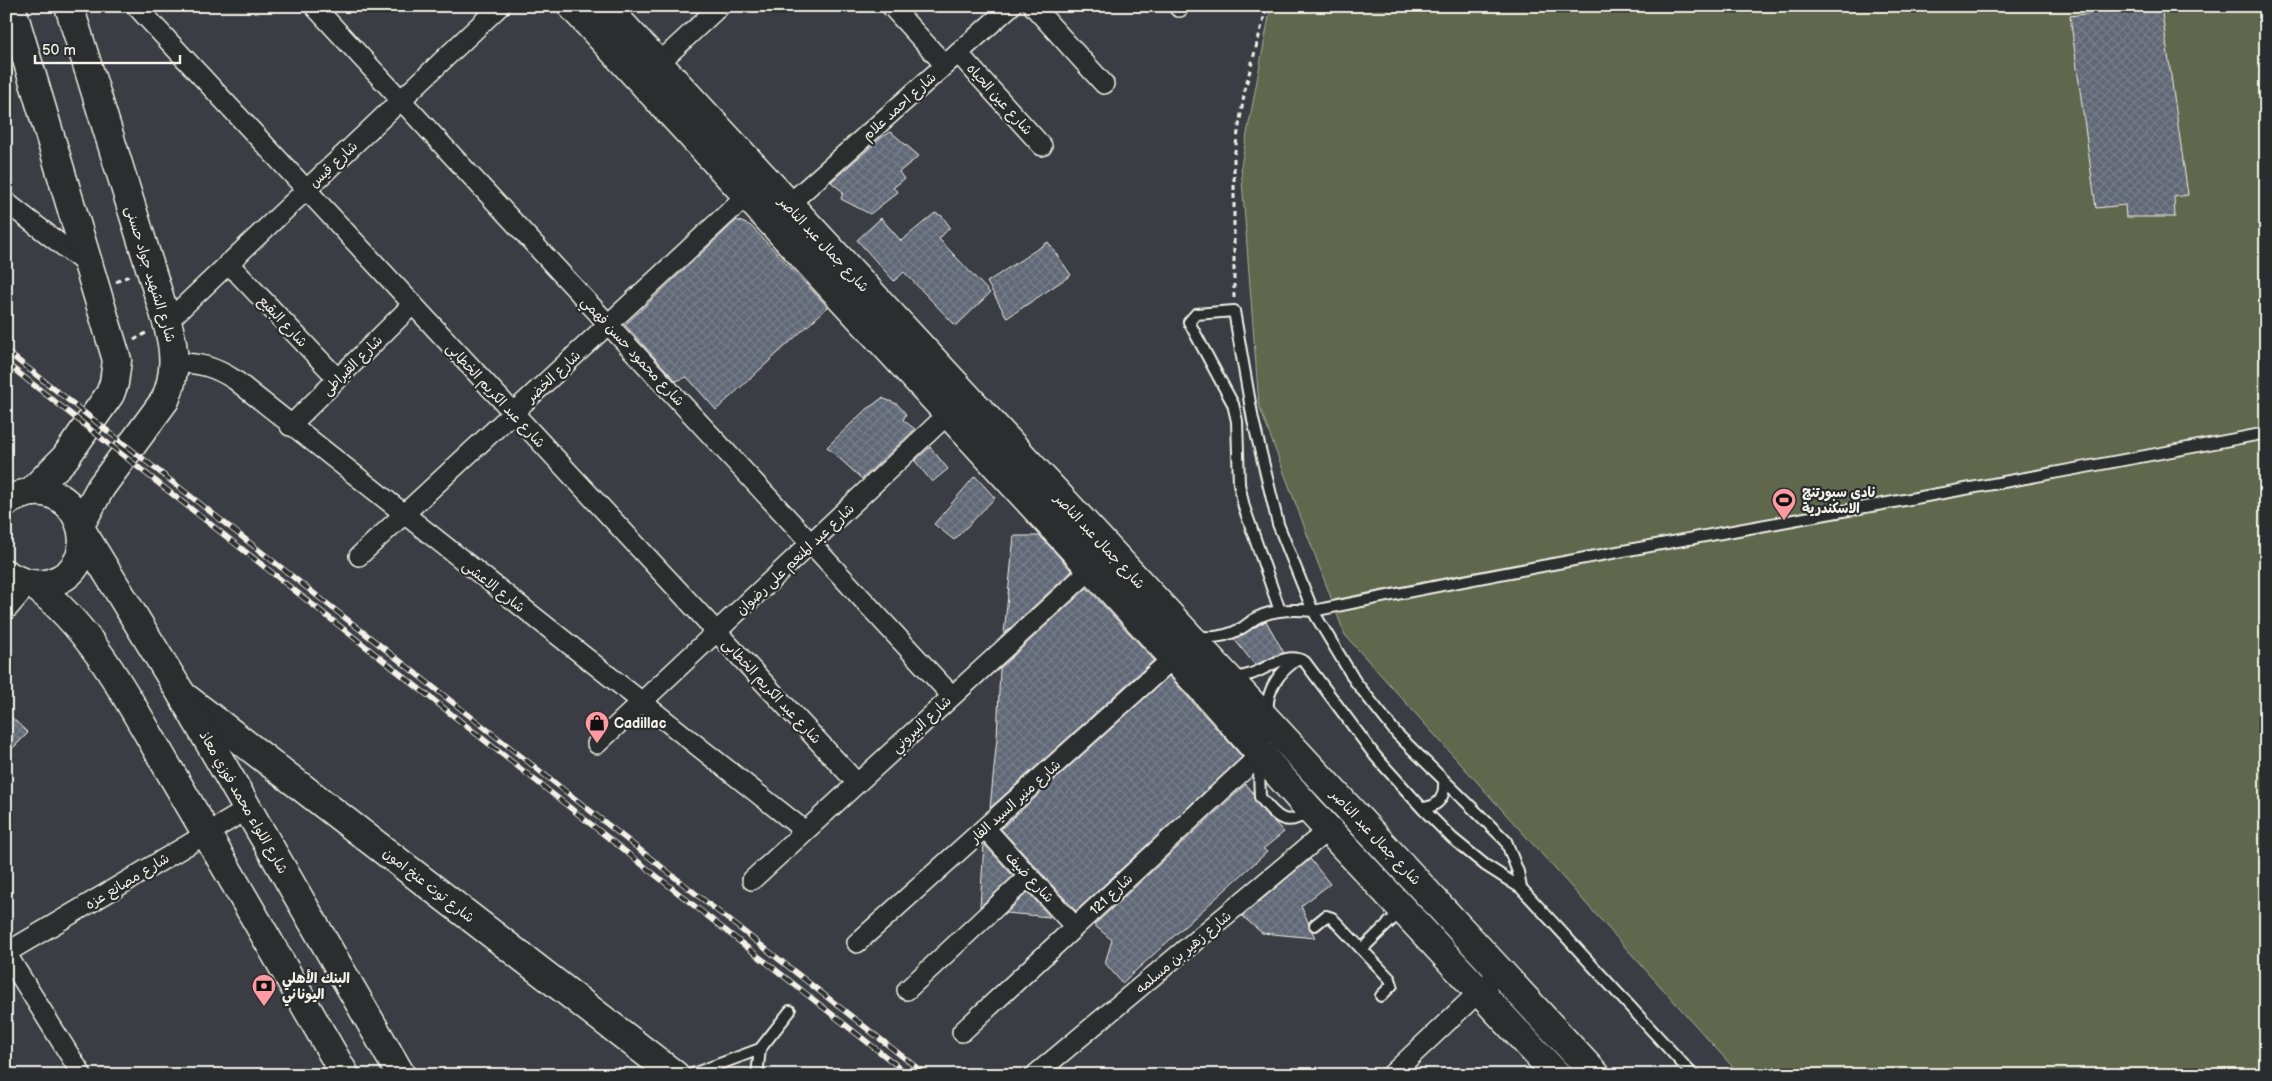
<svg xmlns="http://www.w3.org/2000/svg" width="2272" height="1081" font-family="'Balsamiq Sans','Playpen Sans Arabic',sans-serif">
  <defs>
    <pattern id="building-cross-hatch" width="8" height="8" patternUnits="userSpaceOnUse" patternTransform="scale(1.25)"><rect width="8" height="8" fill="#616776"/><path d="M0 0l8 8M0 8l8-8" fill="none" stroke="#787d8a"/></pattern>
  </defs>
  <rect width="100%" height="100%" fill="#3a3e44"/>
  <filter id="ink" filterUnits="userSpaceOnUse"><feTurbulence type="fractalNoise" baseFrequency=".02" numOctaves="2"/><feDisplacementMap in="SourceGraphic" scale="10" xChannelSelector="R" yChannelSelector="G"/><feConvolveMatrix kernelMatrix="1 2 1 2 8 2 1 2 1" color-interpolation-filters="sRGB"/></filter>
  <g filter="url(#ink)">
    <!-- pitch -->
    <path fill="#5e674d" stroke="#a9ac9a" d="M1271,6H2266V1075H1740L1345,635L1259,406L1241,166Z"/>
    <!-- building -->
    <path fill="url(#building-cross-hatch)" stroke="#f4f1e8" d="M2143,6H2161L2188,195L2174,197L2175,217H2126L2125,205L2096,208L2070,16Z
      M891,132L919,156L899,172L904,179L893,188L898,192L870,214L841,199L843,192L831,182L882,137Z
      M935,213L942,216L950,227L939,239L990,293L956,326L904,272L894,281L857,240L881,218L901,241Z
      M737,220L751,226L828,307L716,410L687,377L676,381L625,325Z
      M1048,242L1071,275L1007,318L987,282Z
      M882,398L897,404L906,414L903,420L915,429L862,479L827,447L862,413Z
      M930,447L948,469L932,482L915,461Z
      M975,476L995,498L954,540L934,524Z
      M1014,536H1040L1072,571L1004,634Z
      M1087,588L1154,660L990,808L997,738L1000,668Z
      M1266,621L1284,653L1255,665L1234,639Z
      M1169,676L1242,757L1076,911L1001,829Z
      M6,712L28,733L6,755Z
      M1246,784L1253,793L1255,801L1284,832L1263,849L1267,852L1122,983L1105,963L1112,940L1094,925Z
      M984,844L1013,876L980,907Z
      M1310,859L1330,884L1301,906L1315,938L1262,933L1242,916Z
      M1028,892L1050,917L1006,913Z"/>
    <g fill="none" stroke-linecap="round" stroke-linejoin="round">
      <defs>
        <path id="lane" d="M1280,611L1244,507L1239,484L1237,421L1233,404L1189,322L1196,314L1234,311L1253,420L1278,524L1313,611L1355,681L1397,734L1506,841L1518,872L1521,888
          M1195,636C1211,639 1228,636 1242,628C1247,625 1252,620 1258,617C1275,609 1294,609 1313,611C1629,546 1948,495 2266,433
          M1233,677C1260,679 1282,648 1305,662L1376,757L1422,808L1452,838L1485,865L1521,888L1693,1075
          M1268,714C1265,690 1280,671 1298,659
          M1264,761L1259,772L1260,797C1275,815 1285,830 1309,811
          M1422,808C1438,807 1445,798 1444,782
          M1315,925L1326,916L1332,918L1390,979L1392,985L1381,996
          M1362,949L1402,910
          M690,1075L760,1049L790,1011
          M757,1075L760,1049"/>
        <path id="street" d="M136,6L857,783
          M314,6L952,696
          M891,6L945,65
          M1033,6L1104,84
          M1178,6L1179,7
          M958,53L1042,146
          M658,64L720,6
          M6,202L90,267
          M788,205L1011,6
          M228,263L338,379
          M167,322L500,6
          M175,363C198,362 215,367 235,380L805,831
          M290,426L413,304
          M359,556L746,196
          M597,744L948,414
          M985,828L1075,927
          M752,880L1091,569
          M857,943L1173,658
          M6,953L248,809
          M6,953L82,1075
          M907,990L1029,876
          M962,1032L1260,755
          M1036,1074L1329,829
          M1391,1075L1500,972"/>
        <path id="secondary" d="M6,604L24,583
          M182,695L675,1075"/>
        <path id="primary" d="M11,6L117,360L114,383L110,394L65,458L32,491
          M69,6L167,322C175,349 177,373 165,400L101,487L81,523
          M572,6L1207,694L1310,810L1557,1075
          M605,6L1596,1075
          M6,502C76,459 114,565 50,583C34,587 20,583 6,574
          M83,533L182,695L401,1075
          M34,585C97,633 131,706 171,773C230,873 287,974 345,1075"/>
      </defs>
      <!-- lane casing -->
      <use href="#lane" stroke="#f4f1e8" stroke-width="14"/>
      <!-- street casing -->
      <use href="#street" stroke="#f4f1e8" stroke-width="22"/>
      <!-- secondary casing -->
      <use href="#secondary" stroke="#f4f1e8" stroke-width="31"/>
      <!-- primary casing -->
      <use href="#primary" stroke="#f4f1e8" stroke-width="31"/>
      <!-- path -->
      <path stroke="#f4f1e8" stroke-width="3" stroke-dasharray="5 4" stroke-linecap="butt" d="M116,282L129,276
        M1234,298V157L1245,89L1267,6
        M134,340L146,333"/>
      <!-- lane -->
      <use href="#lane" stroke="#2a2d2e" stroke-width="10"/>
      <!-- street -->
      <use href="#street" stroke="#2a2d2e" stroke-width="19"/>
      <!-- secondary -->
      <use href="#secondary" stroke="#2a2d2e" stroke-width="28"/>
      <!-- primary -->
      <use href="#primary" stroke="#2a2d2e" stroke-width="28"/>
      <defs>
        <path id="rail" d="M6,351L926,1075
          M6,363L909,1075"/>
      </defs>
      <!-- rail casing -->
      <use href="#rail" stroke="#f4f1e8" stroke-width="5.5"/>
      <!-- rail -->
      <use href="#rail" stroke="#2a2d2e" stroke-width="4" stroke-dasharray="11" stroke-linecap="butt"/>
    </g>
  </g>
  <!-- icons -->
  <defs>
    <symbol id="stadium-pin" viewBox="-11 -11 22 30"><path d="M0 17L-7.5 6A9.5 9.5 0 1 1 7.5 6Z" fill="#ff9aa2" stroke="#2a2d2e"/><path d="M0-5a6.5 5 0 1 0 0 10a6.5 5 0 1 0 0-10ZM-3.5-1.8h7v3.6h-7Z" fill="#111"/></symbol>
    <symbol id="shop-pin" viewBox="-11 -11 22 30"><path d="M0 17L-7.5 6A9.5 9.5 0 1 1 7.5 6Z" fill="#ff9aa2" stroke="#2a2d2e"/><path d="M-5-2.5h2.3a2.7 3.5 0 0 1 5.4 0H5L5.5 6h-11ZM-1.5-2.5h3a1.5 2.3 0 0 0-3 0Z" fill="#111"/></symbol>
    <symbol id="bank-pin" viewBox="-11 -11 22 30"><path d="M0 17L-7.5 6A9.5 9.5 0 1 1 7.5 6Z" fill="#ff9aa2" stroke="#2a2d2e"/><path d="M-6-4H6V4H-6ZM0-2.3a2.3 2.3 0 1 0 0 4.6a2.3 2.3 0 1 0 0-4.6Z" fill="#111"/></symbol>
  </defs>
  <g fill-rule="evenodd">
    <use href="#stadium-pin" x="1770" y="486" width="28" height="38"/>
    <use href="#shop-pin" x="583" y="709" width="28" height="38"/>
    <use href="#bank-pin" x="250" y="972" width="28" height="38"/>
  </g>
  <g text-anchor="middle" stroke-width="4.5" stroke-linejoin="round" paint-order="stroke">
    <!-- street labels -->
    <g font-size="14" fill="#f4f1e8" stroke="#2a2d2e">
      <text transform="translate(1000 99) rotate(48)" y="5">شارع عين الحياه</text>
      <text transform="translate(899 106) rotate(-42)" y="5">شارع احمد علام</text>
      <text transform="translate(333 164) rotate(-43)" y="5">شارع قيس</text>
      <text transform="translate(824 244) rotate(47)" y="5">شارع جمال عبد الناصر</text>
      <text transform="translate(151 274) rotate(73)" y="5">شارع الشهيد جواد حسنى</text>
      <text transform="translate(283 321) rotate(47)" y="5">شارع البقيع</text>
      <text transform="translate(633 351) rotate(47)" y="5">شارع محمود حسن فهمي</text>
      <text transform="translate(352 365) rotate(-45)" y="5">شارع القيراطى</text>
      <text transform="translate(553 376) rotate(-43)" y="5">شارع الخضر</text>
      <text transform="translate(496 395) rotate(47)" y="5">شارع عبد الكريم الخطابى</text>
      <text transform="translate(1100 541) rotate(47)" y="5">شارع جمال عبد الناصر</text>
      <text transform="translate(795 559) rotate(-43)" y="5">شارع عبد المنعم على رضوان</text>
      <text transform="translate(494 586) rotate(38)" y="5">شارع الاعشى</text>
      <text transform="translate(772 691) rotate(47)" y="5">شارع عبد الكريم الخطابى</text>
      <text transform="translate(921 724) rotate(-43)" y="5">شارع البيروني</text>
      <text transform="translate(1015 801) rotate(-42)" y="5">شارع منير السيد الفار</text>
      <text transform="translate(244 802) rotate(60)" y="5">شارع اللواء محمد فوزي معاذ</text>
      <text transform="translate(1376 837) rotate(47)" y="5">شارع جمال عبد الناصر</text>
      <text transform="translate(1030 877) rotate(47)" y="5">شارع ضيف</text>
      <text transform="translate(127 881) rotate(-31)" y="5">شارع مصانع عزه</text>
      <text transform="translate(429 885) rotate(38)" y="5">شارع توت عنخ امون</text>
      <text transform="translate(1111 894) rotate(-43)" y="5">شارع 121</text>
      <text transform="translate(1183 952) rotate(-40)" y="5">شارع زهير بن مسلمه</text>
    </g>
    <!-- poi labels -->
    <g font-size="14" font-weight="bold" fill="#f4f1e8" stroke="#2a2d2e" text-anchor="start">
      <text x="1802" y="497">نادي سبورتنج<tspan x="1802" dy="16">الاسكندرية</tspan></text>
      <text x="614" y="728">Cadillac</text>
      <text x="282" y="983">البنك الأهلي<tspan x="282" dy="16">اليوناني</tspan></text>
    </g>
  </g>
  <!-- margin -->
  <rect width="2272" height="1081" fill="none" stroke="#2a2d2e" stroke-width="25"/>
  <rect x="12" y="12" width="2247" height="1056" fill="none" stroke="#f4f1e8" stroke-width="2" filter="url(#ink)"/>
  <!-- scale -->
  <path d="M35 55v8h145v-8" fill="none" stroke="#f4f1e8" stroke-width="2.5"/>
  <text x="42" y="55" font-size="15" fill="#f4f1e8" stroke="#2a2d2e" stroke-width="4" paint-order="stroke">50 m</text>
</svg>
